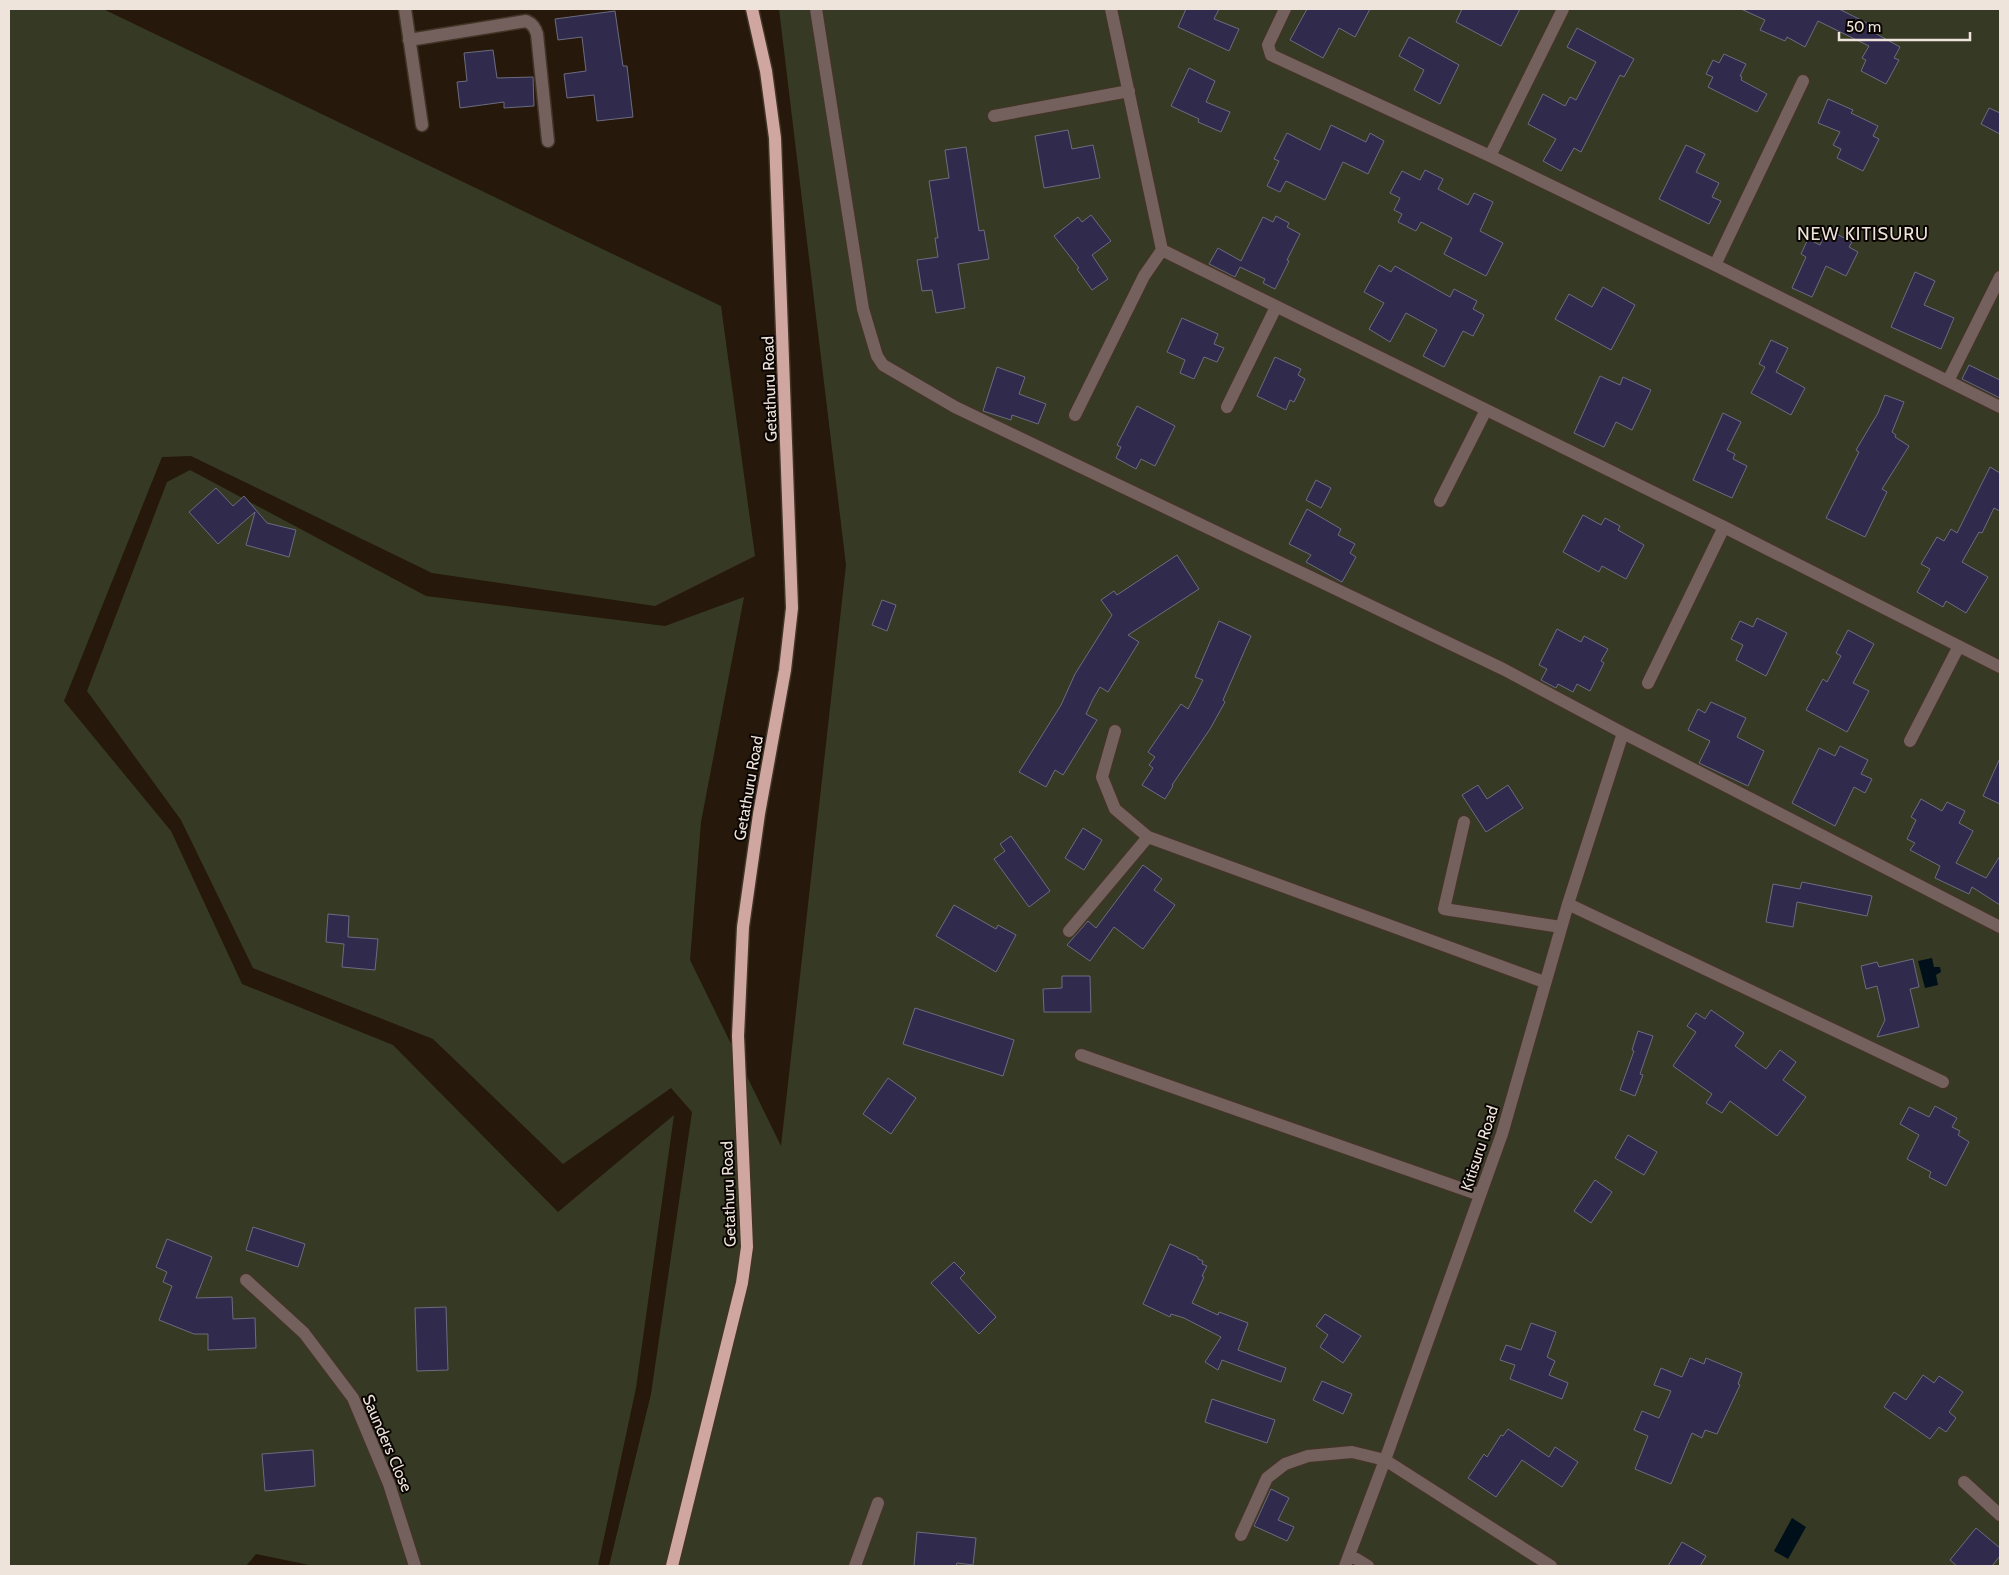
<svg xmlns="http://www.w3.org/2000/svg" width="2009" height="1575" font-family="Cabin,sans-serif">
  <rect width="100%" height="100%" fill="#26180a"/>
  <!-- green -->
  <path fill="#363a24" d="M9,9H103L721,306L755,556L655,606L432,573L191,456L162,457L64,701L171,831L242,984L393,1045L558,1212L674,1115L636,1388L598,1566H314L256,1554L246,1566H9Z
    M779,9H2000V1566H609L651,1394L692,1112L671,1088L563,1164L433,1039L253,968L181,820L87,691L167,482L190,470L426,596L665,626L744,597L701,822L690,960L781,1146L846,565Z"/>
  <!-- water -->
  <path fill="#00101a" d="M1932,958L1934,967H1940L1941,972L1936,975L1938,985L1925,988L1918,961Z
    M1792,1518L1806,1527L1788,1559L1774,1551Z"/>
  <!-- building -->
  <path fill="#302b4c" stroke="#6c6b80" d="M1186,9H1219L1214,19L1239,29L1229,51L1178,27Z
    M1307,9H1370L1355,37L1339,28L1323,58L1290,40Z
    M1462,9H1520L1501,46L1456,22Z
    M1741,9H1839L1875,27L1873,32L1900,47L1894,58L1899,60L1886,84L1861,71L1866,60L1862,58L1869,46L1818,21L1805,47L1787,37L1785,41L1760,30L1765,20Z
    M615,11L623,66H627L633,117L597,121L594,95L567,98L564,74L586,71L582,37L558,40L555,19Z
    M1577,28L1634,59L1624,77L1620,75L1581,152L1574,148L1561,171L1543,161L1556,139L1528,124L1543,94L1565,106L1570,97L1576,100L1596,62L1567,47Z
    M1409,37L1459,65L1440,104L1414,90L1424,70L1399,56Z
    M493,50L497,78L533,77L534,106L504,108V102L460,108L457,82L467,81L464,53Z
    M1724,54L1746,64L1740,76L1742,77L1741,80L1767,94L1757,112L1708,87L1713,77L1706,74L1713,60L1719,63Z
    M1189,68L1215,81L1206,102L1230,112L1221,132L1198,122L1199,119L1171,106Z
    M1828,99L1853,110L1851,113L1878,126L1873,136L1879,139L1863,171L1837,158L1841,149L1833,145L1840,132L1818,123Z
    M1989,108L2000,113V134L1981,124Z
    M1331,125L1366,142L1370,133L1384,141L1368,174L1343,162L1325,200L1286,181L1280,192L1267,186L1279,161L1274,159L1287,133L1320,150Z
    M1068,130L1072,149L1093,145L1100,178L1044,188L1035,136Z
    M1686,145L1705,154L1696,172L1719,183L1712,197L1721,201L1709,224L1659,199Z
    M966,147L979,231L984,230L989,259L958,264L965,308L936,313L932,290L922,291L917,260L938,257L935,238H938L929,181L949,178L945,150Z
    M1425,170L1443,179L1438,189L1468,205L1474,193L1493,202L1480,231L1503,243L1486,276L1444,254L1452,238L1421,222L1416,231L1398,222L1402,214L1394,210L1400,198L1390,193L1402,171L1420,180Z
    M1091,215L1111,241L1092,255L1108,279L1092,290L1077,269L1079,268L1054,236L1078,217L1082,222Z
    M1276,216L1289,223L1287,227L1300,234L1287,260L1289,261L1275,289L1263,283L1265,279L1240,267L1235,277L1209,264L1218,248L1241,261L1263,217L1273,222Z
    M1827,229L1852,242L1849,247L1858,252L1846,276L1826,266L1812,297L1792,288L1806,257L1801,254L1808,239L1820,245Z
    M1379,265L1391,272L1395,266L1450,297L1454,289L1477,301L1473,309L1484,315L1473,336L1463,331L1444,367L1423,356L1437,330L1406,313L1390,342L1369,329L1384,303L1364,292Z
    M1915,272L1935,281L1924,305L1954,318L1941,349L1891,327Z
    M1603,287L1635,305L1611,350L1555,319L1569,294L1592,307Z
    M1182,318L1218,334L1214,344L1224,348L1217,362L1204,357L1194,379L1180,373L1185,360L1167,352Z
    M1771,340L1788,348L1776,372L1805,388L1791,415L1751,393L1765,367L1759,364Z
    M1275,357L1301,369L1298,375L1305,379L1294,402L1290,400L1286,410L1257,396Z
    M1969,365L2000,380V398L1962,379Z
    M997,367L1025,377L1019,394L1046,404L1038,424L1012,415L1011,420L983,411Z
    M1600,376L1620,385L1623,377L1651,390L1632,430L1616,422L1604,447L1574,433Z
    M1885,395L1904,402L1892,432L1896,435L1895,437L1909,446L1882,489L1887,492L1865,537L1826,518L1859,452L1856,450L1878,413Z
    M1137,406L1175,426L1155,466L1141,459L1136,469L1116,458L1121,447L1117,445Z
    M1723,413L1741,422L1727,450L1735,454L1733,459L1747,466L1732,498L1693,480Z
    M1990,467L2000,473V511L1994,508L1982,533L1979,532L1962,562L1988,577L1966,613L1946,601L1943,607L1917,592L1930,569L1921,564L1937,537L1944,541L1951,529L1957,533Z
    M1316,480L1331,488L1321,508L1306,500Z
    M216,488L233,506L244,496L267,523L296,530L289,557L246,545L255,512L218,544L189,512Z
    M1307,509L1341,529L1338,535L1355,544L1350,553L1356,557L1342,582L1306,562L1311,555L1289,544Z
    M1583,515L1601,525L1605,518L1620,526L1618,530L1644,545L1626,579L1602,566L1599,572L1563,552Z
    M1177,555L1199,589L1128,635L1139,642L1108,692L1100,687L1093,699L1086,714L1097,720L1063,775L1055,770L1046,787L1019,772L1061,705L1075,674L1112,615L1101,600L1114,591L1117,595Z
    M882,600L896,605L887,631L872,625Z
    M1757,618L1787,633L1766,676L1736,660L1743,645L1731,639L1740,621L1753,627Z
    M1219,621L1251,636L1223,700L1225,702L1210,729L1172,785L1173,786L1165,799L1142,785L1153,768L1149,765L1155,757L1148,752L1181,704L1188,709L1203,680L1195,677Z
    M1557,629L1581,642L1584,636L1608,649L1601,661L1604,663L1590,691L1577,684L1573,692L1558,684L1556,688L1541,680L1547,669L1539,665Z
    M1848,630L1874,644L1853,683L1869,691L1847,732L1806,710L1823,679L1827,682L1841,656L1836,653Z
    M1711,702L1746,718L1737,737L1764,751L1748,786L1699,763L1710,741L1688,730L1698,709L1705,713Z
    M1840,746L1868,760L1861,774L1872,779L1865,793L1854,787L1835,826L1792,803L1819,748L1835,756Z
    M2000,758V804L1983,796Z
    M1478,785L1487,799L1508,785L1523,808L1486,832L1462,795Z
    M1921,799L1942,811L1947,802L1965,811L1959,823L1973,831L1956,863L1986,878L2000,856V905L1972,887L1969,894L1935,878L1940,866L1910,850L1915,843L1907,839L1916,820L1911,817Z
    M1083,828L1102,840L1084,870L1065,858Z
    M1011,836L1050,891L1029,907L994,859L1005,851L1000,844Z
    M1143,865L1162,879L1154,890L1175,905L1143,949L1114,927L1090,961L1067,945L1088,921L1096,928Z
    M1802,882L1872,896L1867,916L1797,902L1793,927L1766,922L1773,884L1800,889Z
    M954,905L996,929L998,925L1016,935L996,972L936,936Z
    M328,914L349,916L348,937L378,939L375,970L342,967L344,944L326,942Z
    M1913,959L1919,987L1910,989L1919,1027L1877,1037L1885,1020L1877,986L1866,989L1861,966L1877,962L1879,967Z
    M1062,976H1090L1091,1012H1044L1043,989L1062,988Z
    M915,1008L1014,1040L1003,1076L903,1044Z
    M1711,1010L1744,1033L1735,1046L1766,1069L1780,1050L1796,1062L1783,1080L1806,1097L1777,1136L1730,1101L1722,1113L1706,1103L1712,1094L1673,1066L1696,1032L1687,1026L1696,1013L1705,1019Z
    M1638,1031L1653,1036L1640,1074L1643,1075L1635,1096L1620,1090L1634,1051L1632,1050Z
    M888,1078L916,1098L891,1134L863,1114Z
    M1935,1106L1957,1118L1952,1127L1960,1131L1958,1135L1969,1142L1946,1186L1929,1177L1931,1172L1907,1159L1919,1135L1900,1124L1909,1107L1929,1117Z
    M1628,1135L1657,1152L1644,1175L1615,1158Z
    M1595,1180L1612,1192L1591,1223L1574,1211Z
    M253,1227L305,1244L298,1267L246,1250Z
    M167,1239L212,1257L196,1298L232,1297L233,1319L255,1318L256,1348L208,1350V1334H194L159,1320L172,1286L163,1282L167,1272L156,1267Z
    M1170,1244L1198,1257V1259L1203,1261L1202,1264L1207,1266L1202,1276L1204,1277L1192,1303L1218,1315L1219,1312L1248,1323L1238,1350L1286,1368L1281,1382L1222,1360L1218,1370L1205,1362L1221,1337L1184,1318L1171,1314L1170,1317L1143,1304Z
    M954,1262L965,1273L960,1278L996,1317L979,1334L931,1283Z
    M446,1307L448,1370L417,1371L415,1308Z
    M1325,1314L1361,1336L1343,1363L1320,1347L1328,1335L1316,1326Z
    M1531,1323L1556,1332L1547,1357L1555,1361L1549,1375L1568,1383L1562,1399L1510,1379L1515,1365L1500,1360L1506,1345L1521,1350Z
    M1690,1358L1704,1364L1706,1358L1742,1373L1738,1384L1740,1385L1717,1434L1705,1430L1702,1438L1692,1433L1671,1484L1635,1469L1648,1436L1634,1430L1642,1411L1659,1418L1671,1391L1654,1385L1661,1368L1682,1377Z
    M1923,1375L1934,1383L1939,1376L1963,1392L1949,1412L1956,1418L1946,1432L1939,1427L1930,1439L1884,1407L1894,1392L1906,1400Z
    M1322,1381L1352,1394L1343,1414L1313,1400Z
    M1212,1399L1275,1420L1267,1443L1205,1422Z
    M1508,1429L1549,1457L1555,1447L1578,1462L1562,1487L1522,1460L1496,1497L1468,1478L1484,1454L1487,1457L1501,1435L1503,1436Z
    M313,1450L315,1486L265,1491L262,1454Z
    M1271,1489L1289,1498L1278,1520L1294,1527L1287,1541L1254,1526Z
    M1976,1528L2000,1548V1556L1992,1566H1957L1950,1560Z
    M917,1532L976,1538L973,1565L957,1563L956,1566H914Z
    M1682,1542L1706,1556L1700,1566H1668Z"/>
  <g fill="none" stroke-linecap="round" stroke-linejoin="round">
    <defs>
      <path id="minor" d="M405,9L422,125
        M816,9L863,309L877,356L883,365L955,407L1503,669L1623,733L2000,927
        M1111,9L1162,250L1724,527L2000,667
        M1285,9L1268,45L1271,55L1490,156L1715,265L2000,407
        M409,40L526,21C533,24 535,28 537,34L548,141
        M994,116L1129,91
        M1490,156L1563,9
        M1715,265L1803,81
        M1948,381L2000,277
        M1227,407L1276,307
        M1075,415L1144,276L1162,250
        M1440,501L1486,410
        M1648,683L1724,527
        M1115,731L1102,777L1115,809L1148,837L1544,982
        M1910,741L1959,646
        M1464,822L1444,909L1561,927
        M1568,904L1943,1082
        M1069,931L1148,837
        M1081,1055L1480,1195
        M246,1280L304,1333L353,1398L389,1484L415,1566
        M1964,1482L2000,1515
        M1241,1535L1267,1478L1285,1464L1308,1456L1352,1452L1385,1460L1551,1566
        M1350,1555L1368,1566
        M855,1566L878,1503
        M1345,1566L1385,1460L1502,1134L1568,904L1623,733"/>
      <path id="major" d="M672,1566L742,1283L747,1247L738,1036L743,927L759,814L785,670L792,608L775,138L766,71L752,9"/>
    </defs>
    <!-- minor casing -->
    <use href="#minor" stroke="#423527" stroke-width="15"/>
    <!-- major casing -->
    <use href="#major" stroke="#423527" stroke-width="15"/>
    <!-- minor -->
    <use href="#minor" stroke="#74605d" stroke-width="12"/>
    <!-- major -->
    <use href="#major" stroke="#d0a7a0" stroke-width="12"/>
  </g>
  <g text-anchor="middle" stroke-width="4" stroke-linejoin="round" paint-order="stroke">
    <!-- street labels -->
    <g font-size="16" fill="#eee4db" stroke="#0a0502">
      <text transform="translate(769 389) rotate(-92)" y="6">Getathuru Road</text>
      <text transform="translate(748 788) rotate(-80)" y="6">Getathuru Road</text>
      <text transform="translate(1479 1148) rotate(-72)" y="6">Kitisuru Road</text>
      <text transform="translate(728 1194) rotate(-92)" y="6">Getathuru Road</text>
      <text transform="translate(388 1443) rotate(67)" y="6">Saunders Close</text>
    </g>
    <!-- neighbourhood labels -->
    <g font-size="18" letter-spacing="1" fill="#eee4db" stroke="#0a0502">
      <text x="1863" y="240">NEW KITISURU</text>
    </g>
  </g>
  <!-- border -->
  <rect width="2009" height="1575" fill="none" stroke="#eee4db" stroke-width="20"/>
  <!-- scale -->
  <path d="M1839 32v8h131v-8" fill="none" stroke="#eee4db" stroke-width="2.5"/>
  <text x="1846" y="32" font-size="15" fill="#eee4db" stroke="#0a0502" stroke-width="4" paint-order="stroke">50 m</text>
</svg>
